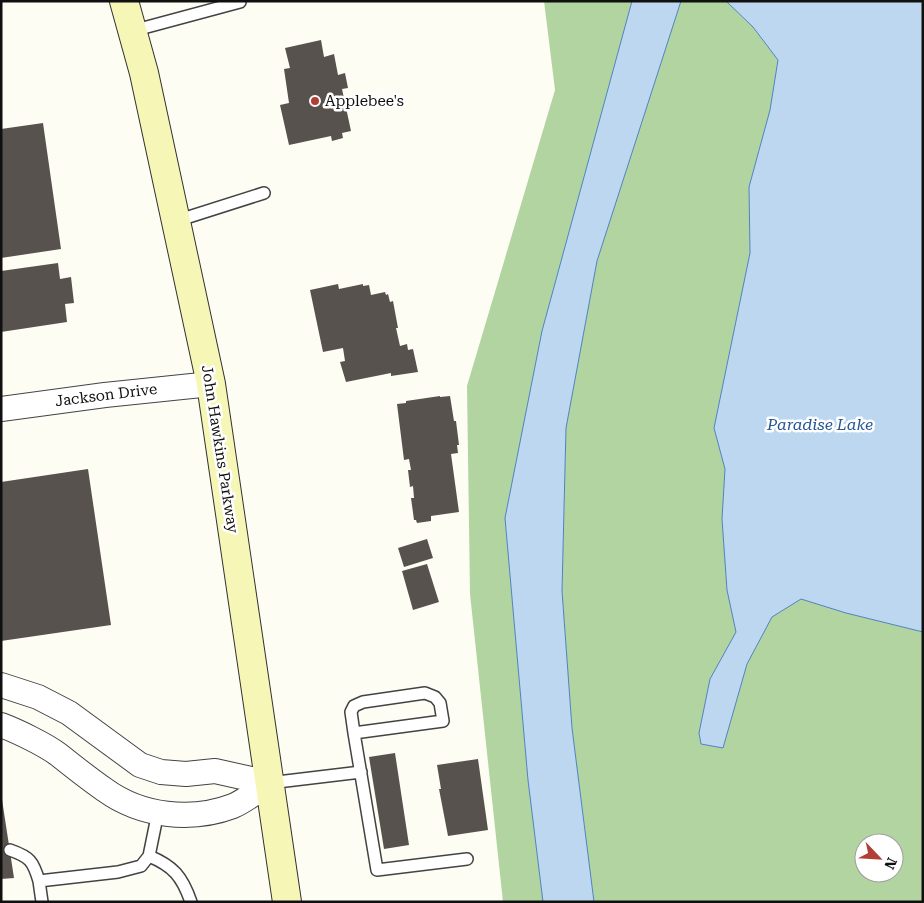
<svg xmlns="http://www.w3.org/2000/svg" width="924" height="903" font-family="'Roboto Serif',serif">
  <rect width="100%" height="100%" fill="#fefdf4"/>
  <!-- forest -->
  <path fill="#b2d4a1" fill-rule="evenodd" d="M544,1H632L542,331L505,518L528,780L543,902H503L470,594L467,386L555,90Z
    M681,1H726L753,27L778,60L770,110L749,187L750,253L714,428L725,469L722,519L727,590L736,632L710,679L699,733L701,744L723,748L747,664L772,617L801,599L846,613L923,632V902H594L572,728L562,591L566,428L597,261ZM864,843H894V873H864Z"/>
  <!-- water -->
  <path fill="#bdd7f0" stroke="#4c83bf" d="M632,1H681L597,261L566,428L562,591L572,728L594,902H543L528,780L505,518L542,331Z
    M726,1H923V632L846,613L801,599L772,617L747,664L723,748L701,744L699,733L710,679L736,632L727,590L722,519L725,469L714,428L750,253L749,187L770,110L778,60L753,27Z"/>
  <!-- building -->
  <path fill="#57524d" d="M321,40L324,57L334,54L338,75L345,73L348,88L342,89L351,131L342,133L343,138L332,141L331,136L289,145L280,105L289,103L284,69L290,68L285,48Z
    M43,123L61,249L1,258V129Z
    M58,263L60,279L71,277L74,303L65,304L67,322L1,332V271Z
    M338,284L339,289L363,284V286L369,285L371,295L385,292L386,295L388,294L390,302L393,301L398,328H396L400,346L407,344L408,350L413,349L418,372L391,376V373L346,382L340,362L345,361L343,348L323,352L310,290Z
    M440,396V397L450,396L454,421H456L459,445H457L458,453L451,454L459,512L431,516V521L417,523L416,520H414L411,498H414L413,486L410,487L408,470H411L409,459L404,460L397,404L406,403V401Z
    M88,469L111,625L1,641V482Z
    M427,539L433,558L404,567L398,548Z
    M427,564L439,602L413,610L402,571Z
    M395,753L409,845L384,849L369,757Z
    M478,759L488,830L448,836L439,789H441L437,765Z
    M1,793L14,878L1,879Z"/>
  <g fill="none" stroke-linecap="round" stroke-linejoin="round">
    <defs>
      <path id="lane" d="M132,31L240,2
        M176,221L264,193
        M354,733L351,712L354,706L363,702L425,693L435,697L440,703L443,721L354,733L377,870L467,859
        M269,783L361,772
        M10,850C30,857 33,861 39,881
        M149,856C173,866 182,876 191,902
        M42,902L39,881L118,872L141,866L149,856L158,812"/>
      <path id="street" d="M1,409L105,395L211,384
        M1,685L38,697L69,713L140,765L161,772L186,774L215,771L269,783
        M1,725C17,731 46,745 59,755C74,767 89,779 105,790C141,816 191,822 233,806C245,801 257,791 269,783"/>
      <path id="secondary" d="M124,1L144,73L211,384L287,902"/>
    </defs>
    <!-- lane casing -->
    <use href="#lane" stroke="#434343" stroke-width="14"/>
    <!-- street casing -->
    <use href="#street" stroke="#434343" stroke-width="26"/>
    <!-- secondary casing -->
    <use href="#secondary" stroke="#323232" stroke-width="30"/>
    <!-- lane -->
    <use href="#lane" stroke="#fff" stroke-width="11"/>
    <!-- street -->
    <use href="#street" stroke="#fff" stroke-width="24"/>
    <!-- secondary -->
    <use href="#secondary" stroke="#f6f6b6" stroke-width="28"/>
  </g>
  <!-- markers -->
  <circle fill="#b13f36" stroke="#fff" stroke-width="2" cx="315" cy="101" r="5"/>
  <g text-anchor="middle" stroke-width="5" stroke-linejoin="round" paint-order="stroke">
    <!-- poi labels -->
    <g font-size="15" fill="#101010" stroke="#fff" text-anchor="start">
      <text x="325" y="106">Applebee's</text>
    </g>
    <!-- street labels -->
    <g font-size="15" fill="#101010" stroke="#fff">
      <text transform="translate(106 395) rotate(-7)" y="5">Jackson Drive</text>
      <text transform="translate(220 449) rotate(81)" y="5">John Hawkins Parkway</text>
    </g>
    <!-- water labels -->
    <g font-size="16" font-style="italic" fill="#265795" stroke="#fff">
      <text x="820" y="430">Paradise Lake</text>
    </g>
  </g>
  <!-- border -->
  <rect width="924" height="903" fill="none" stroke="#101010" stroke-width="5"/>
  <!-- north arrow -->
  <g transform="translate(879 858) rotate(115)"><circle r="24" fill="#ffffff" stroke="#9f9f9f"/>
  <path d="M0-4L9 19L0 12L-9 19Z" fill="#b13f36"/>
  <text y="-8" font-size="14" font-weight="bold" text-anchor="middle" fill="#101010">N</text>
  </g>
</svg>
